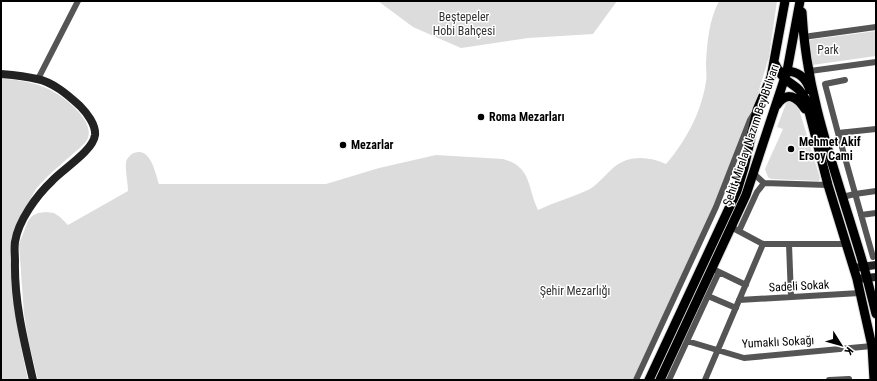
<svg xmlns="http://www.w3.org/2000/svg" width="877" height="381" font-family="'Roboto Condensed',sans-serif">
  <rect width="100%" height="100%" fill="#fff"/>
  <!-- green -->
  <path fill="#dcdcdc" d="M378,1H617L593,34L528,38L461,48L413,27Z
    M719,1H777L769,57L752,113L728,176L633,380H38L29,344L24,314L19,244L28,221L32,216L38,213L46,212L54,213L60,217L68,225L128,191C128,182 125,171 126,162C127,158 131,154 134,153C151,147 155,173 159,184H326L379,168L436,155L503,159C532,167 527,187 538,210C554,202 574,197 590,189C599,183 605,175 613,168C628,155 648,156 666,164C686,141 701,113 706,82C707,76 706,70 706,64C707,43 709,20 719,1Z
    M876,31V56L805,66L801,41Z
    M1,78C14,80 28,81 41,86C58,91 102,123 85,143C69,158 49,173 36,189C0,247 14,316 28,380H1Z
    M791,100L798,106L820,178L819,181L771,179L768,177L765,169L783,129L777,127L787,101Z"/>
  <g fill="none" stroke-linecap="round" stroke-linejoin="round">
    <defs>
      <path id="primary" d="M802,12C806,100 840,183 864,267C868,282 872,298 876,314
        M774,62C777,68 780,74 785,79C795,87 799,87 806,100L828,185L857,279L872,346L874,380
        M783,72C797,69 806,78 810,90
        M777,105C787,90 797,97 805,109
        M649,380L737,191L744,168L757,110L771,77L785,1
        M660,380L746,195L787,71L800,1"/>
    </defs>
    <!-- primary casing -->
    <use href="#primary" stroke="#dbdbdb" stroke-width="11"/>
    <!-- street -->
    <path stroke="#555" stroke-width="6" d="M803,37L876,27
      M810,71L876,62
      M38,79L78,1
      M845,80L825,84L838,133L873,257
      M838,133L876,129
      M753,173L764,183L828,185
      M842,197L855,194L876,191
      M861,215L876,213
      M731,227L763,244H846
      M739,231L757,192L764,183
      M789,244L791,297
      M715,270L746,285
      M708,296L736,308
      M739,300L860,293
      M687,341L744,358L872,346
      M636,380L716,207L750,120L755,112
      M669,380L719,272
      M705,380L763,244
      M829,380L849,379"/>
    <!-- secondary -->
    <path stroke="#222" stroke-width="8" d="M1,74C13,75 25,76 37,79C53,82 68,95 80,106C87,113 96,125 95,135C93,151 63,169 52,181C37,195 18,221 15,242C14,248 15,255 15,261C14,302 24,341 33,380
      M854,268L876,265
      M857,279L876,277"/>
    <!-- primary -->
    <use href="#primary" stroke="#000" stroke-width="9"/>
  </g>
  <!-- markers -->
  <g fill="#000" stroke="#fff" stroke-width="1.5">
    <circle cx="481" cy="117" r="4"/>
    <circle cx="343" cy="145" r="4"/>
    <circle cx="791" cy="149" r="4"/>
  </g>
  <g text-anchor="middle" stroke-width="3" stroke-linejoin="round" paint-order="stroke">
    <!-- park labels -->
    <g font-size="12" fill="#333" stroke="#fff">
      <text x="464" y="21">Beştepeler<tspan x="464" dy="14">Hobi Bahçesi</tspan></text>
      <text x="828" y="54">Park</text>
      <text x="575" y="295">Şehir Mezarlığı</text>
    </g>
    <!-- poi labels -->
    <g font-size="12" font-weight="bold" fill="#000" stroke="#fff" text-anchor="start">
      <text x="489" y="121">Roma Mezarları</text>
      <text x="799" y="146">Mehmet Akif<tspan x="799" dy="14">Ersoy Cami</tspan></text>
      <text x="351" y="149">Mezarlar</text>
    </g>
    <!-- street labels -->
    <g font-size="12" fill="#000" stroke="#fff">
      <text transform="translate(751 135) rotate(-71)" y="4">Şehit Miralay Nazım Bey Bulvarı</text>
      <text transform="translate(799 286) rotate(-3)" y="4">Sadeli Sokak</text>
      <text transform="translate(778 342) rotate(-3)" y="4">Yumaklı Sokağı</text>
    </g>
  </g>
  <!-- border -->
  <rect width="877" height="381" fill="none" stroke="#000000" stroke-width="4"/>
  <!-- north arrow -->
  <g transform="translate(841 345) rotate(127)" stroke="#ffffff" stroke-width="3" paint-order="stroke">
  <path d="M0-3L7 15L0 10L-7 15Z" fill="#000000"/>
  <text y="-6" font-size="11" font-weight="bold" text-anchor="middle" fill="#000000">K</text>
  </g>
</svg>
